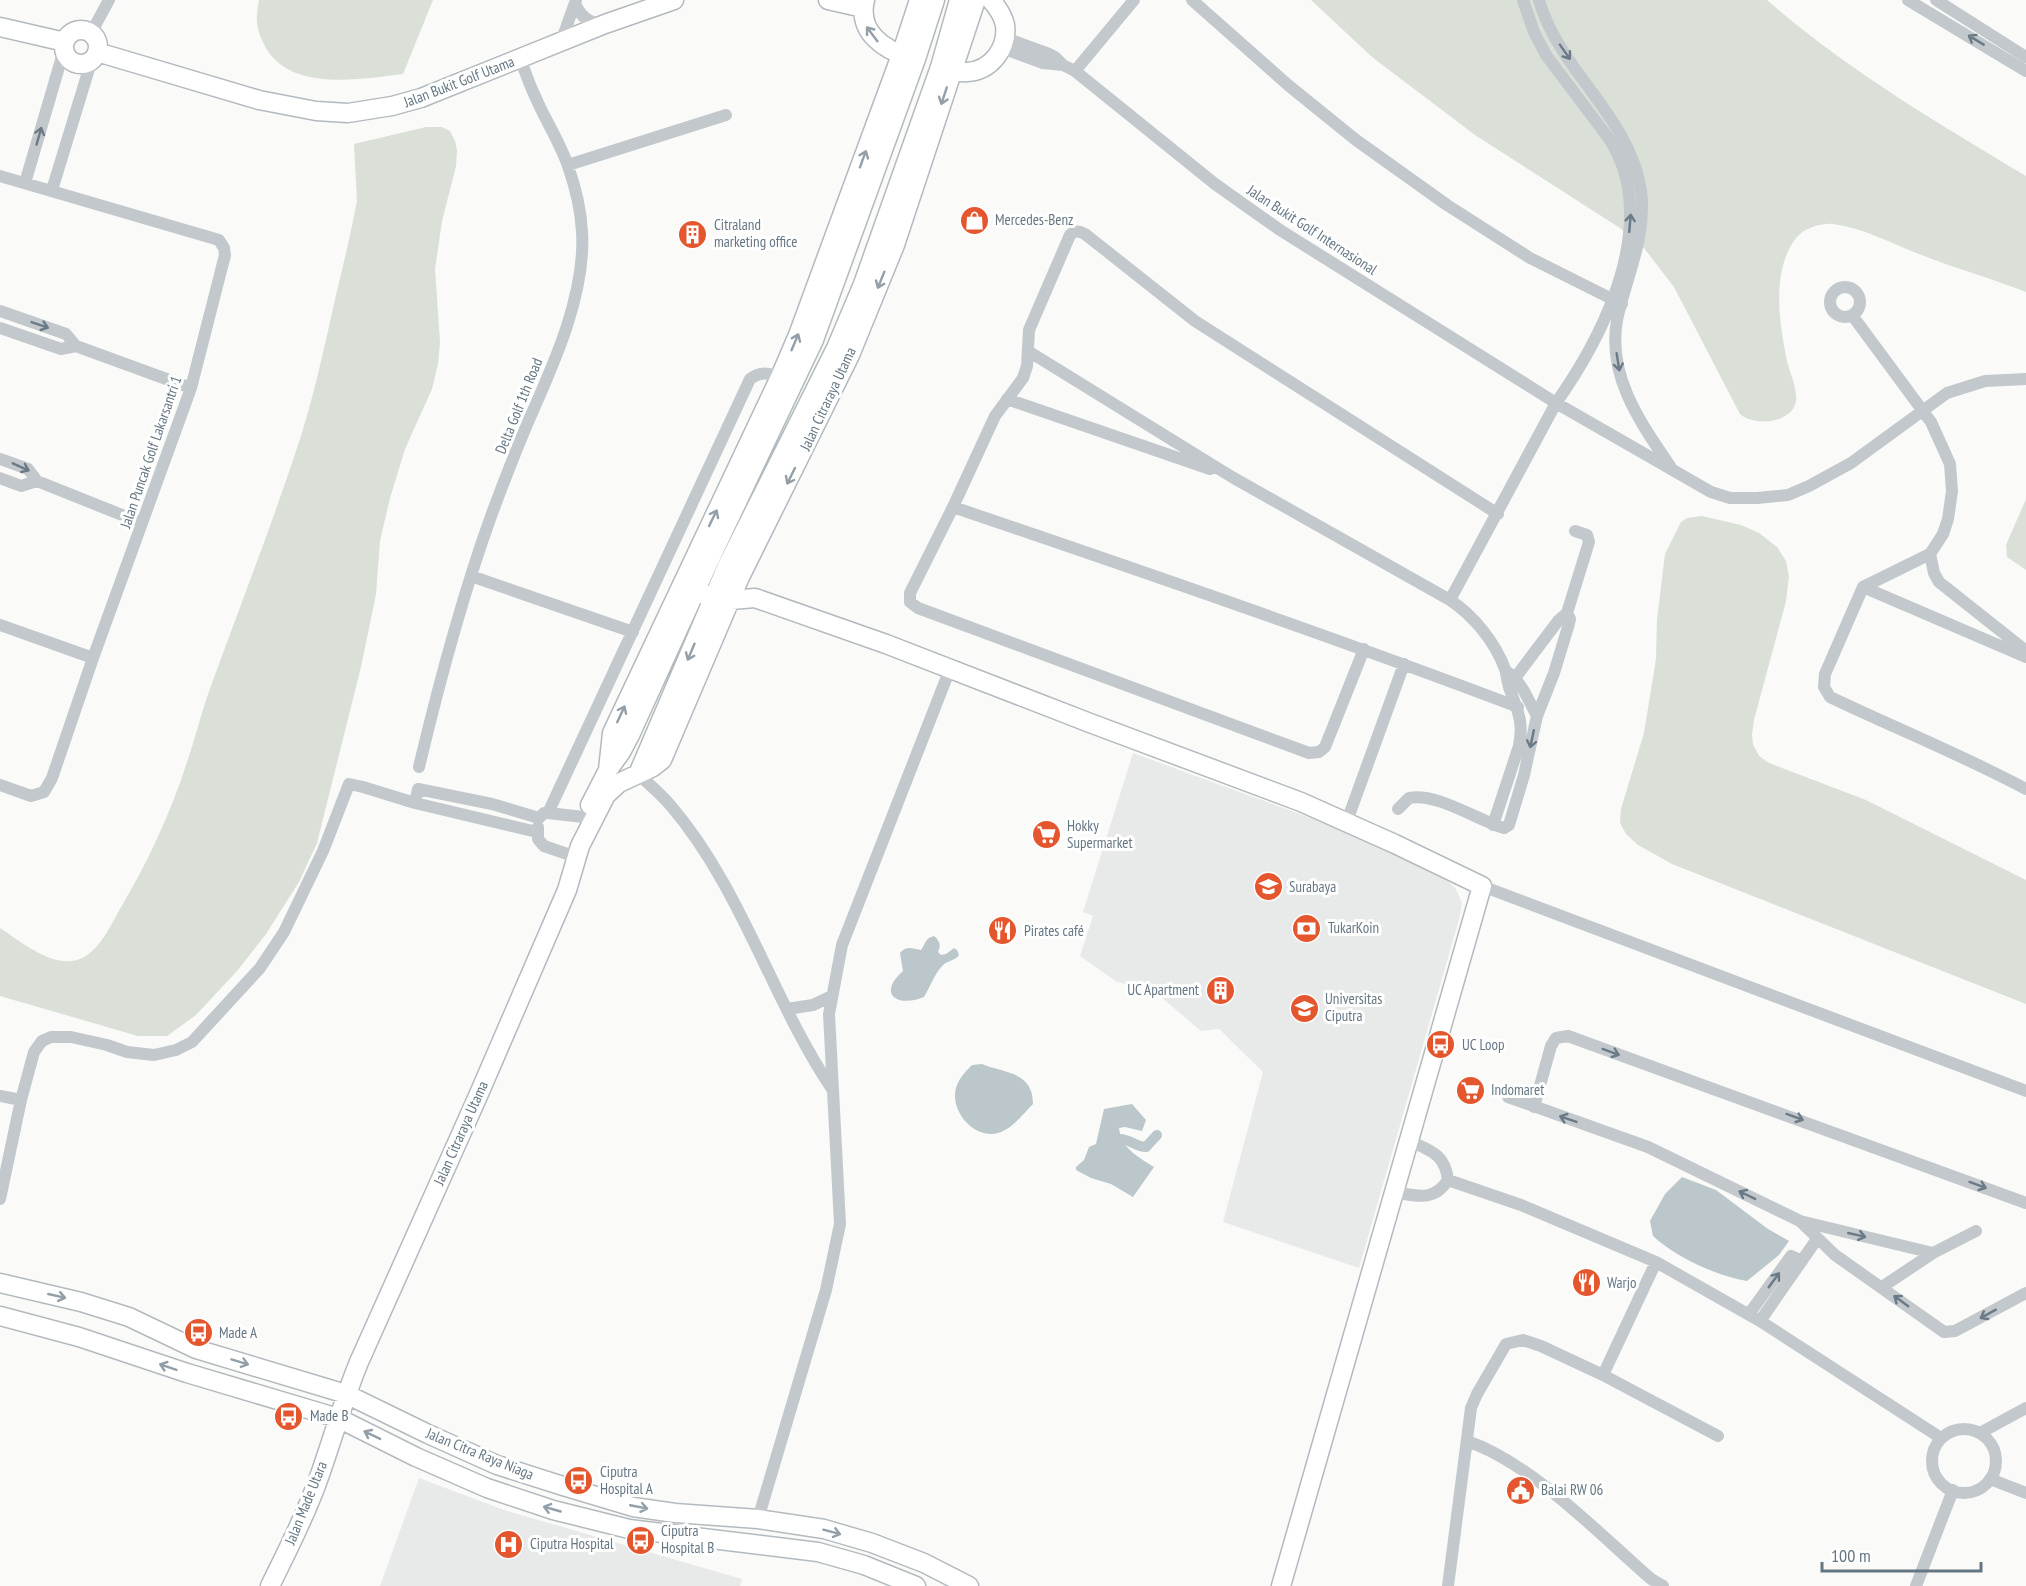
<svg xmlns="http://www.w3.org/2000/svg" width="2026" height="1586" font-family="'PT Sans Narrow',sans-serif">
  <rect width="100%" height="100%" fill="#fafaf8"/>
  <!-- built -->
  <path fill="#e8e9e9" d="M1133,753L1349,832L1449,882L1456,889L1462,903L1460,916L1359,1268L1223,1222L1263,1072L1219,1029L1201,1031L1141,980L1137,987L1117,982L1080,956L1093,916L1083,912Z
    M419,1478L504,1510L742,1579L740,1586H380Z"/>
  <!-- green -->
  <path fill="#dadfd7" d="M259,0H433L403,74C362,79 291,92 266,48C256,30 255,21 259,0Z
    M1311,0H1767C1846,69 1936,122 2026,176V292C1991,278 1954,268 1919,254C1891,243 1863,228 1833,224C1821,223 1804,228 1796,238C1771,271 1779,322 1787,361C1790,374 1797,387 1796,401C1793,423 1754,427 1740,414L1674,287L1644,248L1620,228L1475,135L1372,57Z
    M426,127H442L450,131L455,141L457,150L456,166L442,221L435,269L440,342L438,364L432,389L405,449L390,498L380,541L376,594L361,667L317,843L299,882L266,934L237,971L196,1015L167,1036H138L0,996V928C22,942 58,974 86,956C102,945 111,925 120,909C149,860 172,810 189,756C197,732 203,707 212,683C242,601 274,519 301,436C316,388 326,339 337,291C343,266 349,241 354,216L357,201L354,144Z
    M2026,499V570L2007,557L2006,545Z
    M1702,516L1741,525L1759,533L1777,547L1786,561L1789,576L1786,601L1754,720L1752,735L1753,744L1759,756L1769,763L1866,800L2026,880V1004L1672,864L1638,845L1626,834L1620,823L1621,809L1644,733L1656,659L1657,620L1665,554L1681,522L1687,518Z"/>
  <!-- water -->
  <path fill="#bbc7cb" d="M934,936C940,941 941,945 938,952L941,955L946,954L954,948L957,950L959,955C955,961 948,960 942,966C934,975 930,987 924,997C897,1008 877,994 903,971L900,953C907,945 912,949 921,950C926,943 925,938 934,936Z
    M982,1064C1003,1073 1033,1071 1033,1104C1024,1113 1016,1124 1005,1130C980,1145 949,1114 956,1088C959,1078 965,1072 972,1065Z
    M1132,1104L1146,1120L1142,1131L1125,1127L1119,1128C1121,1148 1138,1157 1154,1167L1133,1197L1111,1184L1091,1178L1076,1170V1167L1084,1160L1089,1147L1096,1144L1104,1109Z
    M1682,1177L1716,1190L1768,1229L1789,1241L1779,1255L1747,1281C1717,1276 1675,1257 1653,1236L1650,1221L1665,1194Z"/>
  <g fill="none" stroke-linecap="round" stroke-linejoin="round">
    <!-- canal -->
    <path stroke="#bbc7cb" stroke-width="10" d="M1120,1139C1130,1139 1136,1147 1146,1147L1157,1135"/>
    <defs>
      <path id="secondary" d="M828,0L863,8
        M865,0C857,32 884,50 911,58
        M0,27L65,42
        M64 47a17 17 0 1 1 34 0a17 17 0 1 1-34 0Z
        M97,52L259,100L316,111L348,113L392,106L421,98L605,24L674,0
        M943,68C951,70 959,73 967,72C991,71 1008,48 1005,25C1003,15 997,7 991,0
        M682,586L714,598L731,600L755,598L886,644L1090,723L1301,802L1395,844L1482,886L1281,1586
        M608,770L612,733L780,377L798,335L901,55L919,0
        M638,774L653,767L662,760L740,577L850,355L895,245L976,0
        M590,805L608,770L621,752L631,733L711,557L814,340L916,59L935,0
        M0,1283L81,1302L129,1317L196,1349L346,1394L428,1434L497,1465L563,1486L633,1507L675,1513L758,1519L824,1529L872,1543L924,1563L969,1586
        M0,1316L79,1337L187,1373L338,1418L416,1457L487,1488L553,1510L629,1529L818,1552L864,1565L916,1586
        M270,1586C287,1551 305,1517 318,1480C332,1441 343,1401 359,1362L478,1096L567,890L580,846L606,795L619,783L638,774L727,566L836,348L863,284L940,67L959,0"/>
    </defs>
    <!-- secondary casing -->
    <use href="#secondary" stroke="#b3babf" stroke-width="21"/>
    <!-- street -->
    <path stroke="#c3c8cc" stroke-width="12" d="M1192,0L1288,85L1356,140L1447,205L1530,258L1622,304
      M1539,0C1559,71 1630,116 1641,191C1647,237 1626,277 1617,320C1607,376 1640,422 1670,466
      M1908,0L2026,71
      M1936,0L2026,57
      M575,3C580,16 589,24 604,24
      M91,33L109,0
      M1005,38L1049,54L1055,57L1063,65L1075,71L1215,184L1280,230L1556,403L1711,492L1730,498H1757L1788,495L1809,486L1851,463L1947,393L1985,381L2026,379
      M561,42L576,0
      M1002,48L1043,63L1063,65
      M1075,71L1134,0
      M568,165L726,115
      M0,176L219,240L224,248L225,255L191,388L93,658L52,778L44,792L31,796L0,785
      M25,183L64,50
      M52,190L92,59
      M1830 302a15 15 0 1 1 30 0a15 15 0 1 1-30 0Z
      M0,311L66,334L76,346
      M1852,315L1931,422L1950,464L1952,491L1948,519L1943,534L1930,554L1863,587L1825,674L1824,687L1830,697C1895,728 1962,755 2026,789
      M0,328L61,349L76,346L191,388
      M1028,351L1232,477L1450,600
      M1007,399L1210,469
      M0,459L28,469L37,481L142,523
      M0,478L21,486L37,481
      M953,507C1142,571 1331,636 1518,707
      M1930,554L1934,573L1939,582L2026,651
      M471,576L633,632
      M1863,587L2026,657
      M1567,613L1589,542L1587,535L1575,531
      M0,625L93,658
      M1364,649L1325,747L1319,752L1309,753L918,608L910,602V593L953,507L995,416L1023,378L1027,366L1029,330L1070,235C1075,230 1079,231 1085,234L1195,321L1498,514
      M1512,682L1558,621L1567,613L1570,619L1568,627L1554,673L1537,716
      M419,767C439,683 461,600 490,519C502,486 515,453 528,422C553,366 586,294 582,232C581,210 575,186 568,166C560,142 545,120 535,96C529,84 525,71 520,58
      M638,774C649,784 661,794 671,806C742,889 772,1000 832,1089
      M415,803L418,789L492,804L539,818L544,813H548L583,817
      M1398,809L1409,798C1436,792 1477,820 1504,828L1509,825L1524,775L1537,716L1524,691L1515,678L1506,671
      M548,813L750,379C761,371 768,373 780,377
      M1347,821L1404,664
      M1493,825L1519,746C1524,720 1517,710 1509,687C1507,681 1507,675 1505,669C1495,642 1474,616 1450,600L1556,403C1599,342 1644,254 1626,178C1623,165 1617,152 1610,140L1546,55L1534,32L1523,0
      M538,827V839L544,846L576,857
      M1482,886L2026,1091
      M787,1009L813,1005L832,996
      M0,1096L21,1100
      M1508,1097L1648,1147L1800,1221L1933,1253
      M1534,1107L1551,1046L1556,1038L1568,1036L2026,1203
      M1448,1180L1521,1205L1656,1262L1760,1321L1941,1438
      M1394,1192C1417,1196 1434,1202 1448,1180C1445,1154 1431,1151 1410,1141
      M0,1199L21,1100L34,1052L42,1041L51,1037H71L107,1045L127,1052L154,1055L176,1050L192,1042L260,968L284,932L323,851L349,784L363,787L415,803L537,832
      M1801,1222L1835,1255L1944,1332L1955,1331L2026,1293
      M1882,1287L1933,1253L1976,1231
      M1749,1314L1791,1256L1802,1261
      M1760,1321L1817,1239
      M1603,1375L1656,1262
      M1932 1461a32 32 0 1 1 64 0a32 32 0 1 1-64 0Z
      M1980,1433L2026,1408
      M1467,1441C1533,1464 1598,1533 1651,1579L1663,1586
      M1990,1479L2026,1493
      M758,1519L826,1290L840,1224L829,1014L842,945L950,669
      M1448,1586L1471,1408L1477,1394L1506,1344L1523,1340L1541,1346L1603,1375L1718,1436
      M1916,1586L1953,1490"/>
    <!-- secondary -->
    <use href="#secondary" stroke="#fff" stroke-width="18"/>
  </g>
  <!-- one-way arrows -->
  <defs><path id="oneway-shaft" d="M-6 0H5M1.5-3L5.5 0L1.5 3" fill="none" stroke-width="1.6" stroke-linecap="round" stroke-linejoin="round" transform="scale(1.5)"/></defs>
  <g stroke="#939fa8">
    <use href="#oneway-shaft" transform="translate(872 34) rotate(-127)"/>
    <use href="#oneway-shaft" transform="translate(944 96) rotate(108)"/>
    <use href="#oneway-shaft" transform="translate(863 159) rotate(-70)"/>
    <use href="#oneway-shaft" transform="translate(881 280) rotate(112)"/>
    <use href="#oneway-shaft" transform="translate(795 342) rotate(-67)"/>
    <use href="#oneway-shaft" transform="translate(791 476) rotate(116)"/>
    <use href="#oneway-shaft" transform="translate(713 518) rotate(-64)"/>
    <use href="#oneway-shaft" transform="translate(691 652) rotate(113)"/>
    <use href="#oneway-shaft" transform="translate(621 714) rotate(-65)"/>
    <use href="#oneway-shaft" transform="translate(57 1296) rotate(13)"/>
    <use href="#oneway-shaft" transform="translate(240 1362) rotate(17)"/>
    <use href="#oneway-shaft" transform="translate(168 1367) rotate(-161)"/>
    <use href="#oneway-shaft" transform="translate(372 1435) rotate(-154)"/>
    <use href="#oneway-shaft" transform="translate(639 1507) rotate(11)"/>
    <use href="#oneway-shaft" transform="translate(552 1509) rotate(-164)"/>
    <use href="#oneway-shaft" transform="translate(832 1532) rotate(15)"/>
  </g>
  <g stroke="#6a7a87">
    <use href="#oneway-shaft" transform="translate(1976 40) rotate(-149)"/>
    <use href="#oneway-shaft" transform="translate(1565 52) rotate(55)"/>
    <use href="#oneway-shaft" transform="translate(39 136) rotate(-74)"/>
    <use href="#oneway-shaft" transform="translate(1630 223) rotate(-85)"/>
    <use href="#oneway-shaft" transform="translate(40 325) rotate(19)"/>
    <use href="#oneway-shaft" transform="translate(1618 362) rotate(81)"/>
    <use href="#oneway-shaft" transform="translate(21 467) rotate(24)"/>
    <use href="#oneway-shaft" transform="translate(1532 739) rotate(102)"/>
    <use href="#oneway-shaft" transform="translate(1611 1052) rotate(20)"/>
    <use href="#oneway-shaft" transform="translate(1795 1117) rotate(20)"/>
    <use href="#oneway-shaft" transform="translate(1568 1119) rotate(-161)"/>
    <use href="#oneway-shaft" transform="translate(1978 1185) rotate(20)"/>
    <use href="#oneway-shaft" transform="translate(1747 1195) rotate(-154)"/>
    <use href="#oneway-shaft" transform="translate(1857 1235) rotate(13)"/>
    <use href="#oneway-shaft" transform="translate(1774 1280) rotate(-54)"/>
    <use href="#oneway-shaft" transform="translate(1901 1301) rotate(-144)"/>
    <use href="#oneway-shaft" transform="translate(1988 1314) rotate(151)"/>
  </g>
  <!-- icons -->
  <defs>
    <symbol id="shop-disc" viewBox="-11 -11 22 22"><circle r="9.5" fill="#e4572e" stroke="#fff"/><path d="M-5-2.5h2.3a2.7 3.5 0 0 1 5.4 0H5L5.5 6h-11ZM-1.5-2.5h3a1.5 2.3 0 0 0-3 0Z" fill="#fff"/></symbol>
    <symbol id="building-disc" viewBox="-11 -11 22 22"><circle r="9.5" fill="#e4572e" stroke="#fff"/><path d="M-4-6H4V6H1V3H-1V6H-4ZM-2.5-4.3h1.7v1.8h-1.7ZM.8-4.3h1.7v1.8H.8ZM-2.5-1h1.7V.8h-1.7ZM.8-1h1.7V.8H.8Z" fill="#fff"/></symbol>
    <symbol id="supermarket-disc" viewBox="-11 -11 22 22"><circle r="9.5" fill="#e4572e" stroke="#fff"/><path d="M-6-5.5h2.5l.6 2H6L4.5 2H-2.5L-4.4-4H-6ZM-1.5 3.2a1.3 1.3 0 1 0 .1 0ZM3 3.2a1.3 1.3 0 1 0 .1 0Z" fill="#fff"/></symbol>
    <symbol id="university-disc" viewBox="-11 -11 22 22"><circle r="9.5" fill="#e4572e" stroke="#fff"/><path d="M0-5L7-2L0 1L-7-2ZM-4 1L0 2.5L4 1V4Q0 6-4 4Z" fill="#fff"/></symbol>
    <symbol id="bank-disc" viewBox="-11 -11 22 22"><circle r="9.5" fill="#e4572e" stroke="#fff"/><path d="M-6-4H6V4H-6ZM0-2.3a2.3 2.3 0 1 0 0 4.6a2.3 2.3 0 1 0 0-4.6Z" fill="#fff"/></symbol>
    <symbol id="restaurant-disc" viewBox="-11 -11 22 22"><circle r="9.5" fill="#e4572e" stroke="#fff"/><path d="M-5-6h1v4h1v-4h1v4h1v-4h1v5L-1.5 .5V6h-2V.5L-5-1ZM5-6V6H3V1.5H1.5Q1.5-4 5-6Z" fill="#fff"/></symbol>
    <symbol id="bus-disc" viewBox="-11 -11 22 22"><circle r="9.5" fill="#e4572e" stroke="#fff"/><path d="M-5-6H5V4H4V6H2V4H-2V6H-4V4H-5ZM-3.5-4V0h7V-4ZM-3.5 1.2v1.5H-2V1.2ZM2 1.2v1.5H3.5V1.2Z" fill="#fff"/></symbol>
    <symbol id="civic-disc" viewBox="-11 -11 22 22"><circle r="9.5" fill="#e4572e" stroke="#fff"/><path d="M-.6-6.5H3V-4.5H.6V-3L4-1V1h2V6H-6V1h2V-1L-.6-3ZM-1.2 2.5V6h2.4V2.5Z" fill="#fff"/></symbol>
    <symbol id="hospital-disc" viewBox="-11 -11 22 22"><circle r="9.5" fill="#e4572e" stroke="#fff"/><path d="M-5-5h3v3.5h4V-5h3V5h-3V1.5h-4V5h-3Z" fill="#fff"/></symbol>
  </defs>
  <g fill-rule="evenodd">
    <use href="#shop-disc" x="958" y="204" width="33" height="33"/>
    <use href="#building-disc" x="676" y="218" width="33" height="33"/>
    <use href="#supermarket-disc" x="1030" y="818" width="33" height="33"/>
    <use href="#university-disc" x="1252" y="870" width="33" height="33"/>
    <use href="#bank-disc" x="1290" y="912" width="33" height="33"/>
    <use href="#restaurant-disc" x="986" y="914" width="33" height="33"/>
    <use href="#building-disc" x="1204" y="974" width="33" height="33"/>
    <use href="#university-disc" x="1288" y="992" width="33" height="33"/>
    <use href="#bus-disc" x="1424" y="1028" width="33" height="33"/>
    <use href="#supermarket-disc" x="1454" y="1074" width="33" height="33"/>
    <use href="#restaurant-disc" x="1570" y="1266" width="33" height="33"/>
    <use href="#bus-disc" x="182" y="1316" width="33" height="33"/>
    <use href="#bus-disc" x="272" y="1400" width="33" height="33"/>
    <use href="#bus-disc" x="562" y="1464" width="33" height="33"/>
    <use href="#civic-disc" x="1504" y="1474" width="33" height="33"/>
    <use href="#bus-disc" x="624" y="1524" width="33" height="33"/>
    <use href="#hospital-disc" x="492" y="1528" width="33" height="33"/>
  </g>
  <g text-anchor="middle" stroke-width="6" stroke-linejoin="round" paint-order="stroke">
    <!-- street labels -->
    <g font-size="15" fill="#657683" stroke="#fff">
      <text transform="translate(459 82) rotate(-21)" y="5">Jalan Bukit Golf Utama</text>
      <text transform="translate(1312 230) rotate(33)" y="5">Jalan Bukit Golf Internasional</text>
      <text transform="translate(828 399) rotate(-65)" y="5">Jalan Citraraya Utama</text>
      <text transform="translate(519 406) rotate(-68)" y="5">Delta Golf 1th Road</text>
      <text transform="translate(151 452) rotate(-71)" y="5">Jalan Puncak Golf Lakarsantri 1</text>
      <text transform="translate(461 1133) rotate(-66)" y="5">Jalan Citraraya Utama</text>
      <text transform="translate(480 1454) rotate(22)" y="5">Jalan Citra Raya Niaga</text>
      <text transform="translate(306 1503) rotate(-68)" y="5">Jalan Made Utara</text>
    </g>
    <!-- poi labels -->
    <g font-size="15" fill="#657683" stroke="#fff" text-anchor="start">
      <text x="995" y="225">Mercedes-Benz</text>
      <text x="714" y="230">Citraland<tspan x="714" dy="17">marketing office</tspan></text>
      <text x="1067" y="831">Hokky<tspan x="1067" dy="17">Supermarket</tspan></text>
      <text x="1289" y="892">Surabaya</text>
      <text x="1328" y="933">TukarKoin</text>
      <text x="1024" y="936">Pirates café</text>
      <text x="1199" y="995" text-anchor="end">UC Apartment</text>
      <text x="1325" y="1004">Universitas<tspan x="1325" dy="17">Ciputra</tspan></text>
      <text x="1462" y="1050">UC Loop</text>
      <text x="1491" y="1095">Indomaret</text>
      <text x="1607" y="1288">Warjo</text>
      <text x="219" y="1338">Made A</text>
      <text x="310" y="1421">Made B</text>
      <text x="600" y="1477">Ciputra<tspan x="600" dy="17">Hospital A</tspan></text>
      <text x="1541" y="1495">Balai RW 06</text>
      <text x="661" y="1536">Ciputra<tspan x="661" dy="17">Hospital B</tspan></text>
      <text x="530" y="1549">Ciputra Hospital</text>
    </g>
  </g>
  <!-- scale -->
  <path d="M1822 1562v9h159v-9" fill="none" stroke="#657683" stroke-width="3"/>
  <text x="1831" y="1562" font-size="18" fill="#657683" stroke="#ffffff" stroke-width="4.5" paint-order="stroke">100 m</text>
</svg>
